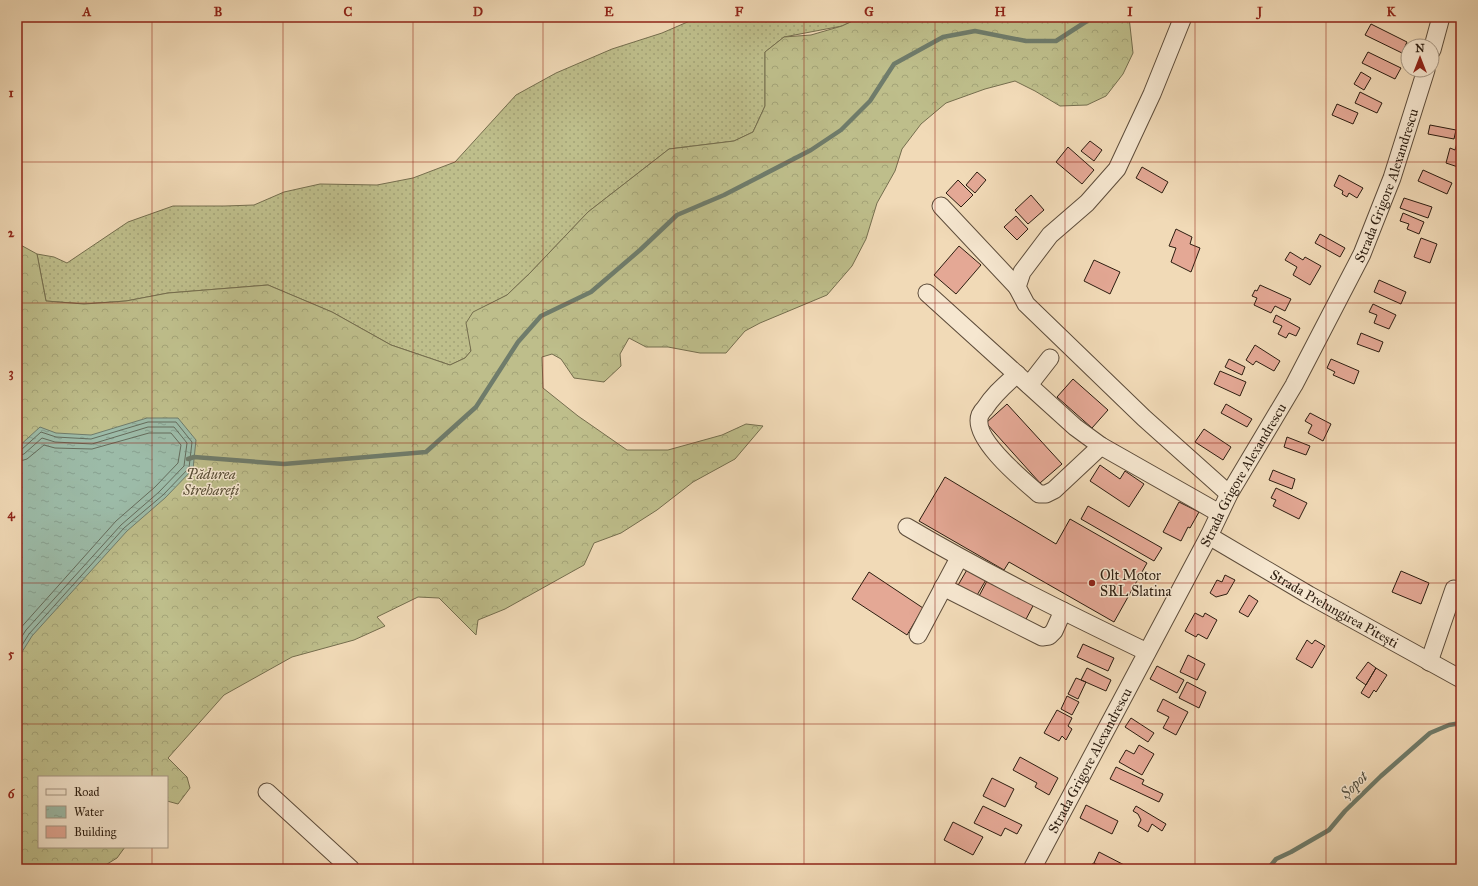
<svg xmlns="http://www.w3.org/2000/svg" width="1478" height="886" font-family="'IM FELL Great Primer',serif">
  <defs>
    <pattern id="grass-dots" width="8" height="8" patternUnits="userSpaceOnUse"><rect width="8" height="8" fill="#bebe8b"/><path d="M2 2h.1M6 6h.1" fill="none" stroke="#a3a377" stroke-width="1.8" stroke-linecap="round"/></pattern>
    <pattern id="forest-crowns" width="20" height="18" patternUnits="userSpaceOnUse"><rect width="20" height="18" fill="#bebe8b"/><path d="M2 6a3 3 0 1 1 6 0M12 15a3 3 0 1 1 6 0" fill="none" stroke="#a3a377"/></pattern>
    <pattern id="water-ripples" width="26" height="14" patternUnits="userSpaceOnUse"><rect width="26" height="14" fill="#9cbba8"/><path d="M2 4q2-2 4 0t4 0M15 11q2-2 4 0t4 0" fill="none" stroke="#87a090"/></pattern>
  </defs>
  <rect width="100%" height="100%" fill="#f1dab7"/>
  <filter id="stains"><feTurbulence type="fractalNoise" baseFrequency=".005" numOctaves="4"/><feColorMatrix values="0 0 0 0 .2 0 0 0 0 .09 0 0 0 0 .02 0 0 0 .5 -.17"/></filter>
  <radialGradient id="worn" r=".72"><stop offset=".6" stop-color="#630" stop-opacity="0"/><stop offset="1" stop-color="#630" stop-opacity=".3"/></radialGradient>
  <!-- grass -->
  <path fill="url(#grass-dots)" stroke="#756e4e" d="M699,17H861L842,26L784,37L765,52V106L753,132L734,141L669,149L588,212L530,273L507,295L473,313L470,341L471,351L465,358L450,365L391,345L332,312L268,285L168,293L126,301L84,304L46,301L37,254L54,257L67,263L128,222L173,206H225L254,205L284,192L320,184L377,185L413,178L455,162L516,95L556,73L612,49L662,33Z"/>
  <!-- forest -->
  <path fill="url(#forest-crowns)" stroke="#756e4e" d="M861,17H1129L1133,53L1123,74L1106,96L1087,105L1060,106L1035,91L1015,81L985,89L946,103L921,124L902,149L895,171L877,203L866,239L852,266L827,295L760,323L745,331L726,353H700L668,347H646L629,338L620,354L621,366L604,382L574,378L561,359L552,354L542,357L543,388L578,416L627,450H668L722,435L746,424L763,426L735,459L693,482L657,510L621,533L594,543L584,565L505,609L478,620L476,635L439,598L418,597L377,617L385,626L354,640L292,657L224,695L168,758L187,777L190,788L178,804L167,801V777H39V847H125L117,858L99,869H17V243L37,254L46,301L84,304L126,301L168,293L268,285L332,312L391,345L450,365L465,358L471,351L466,323L473,312L507,295L530,273L588,212L669,149L734,141L753,132L765,106V52L784,37L811,35L842,26Z"/>
  <!-- water -->
  <path fill="url(#water-ripples)" stroke="#6f7c6b" d="M147,418H178L196,440L193,469L165,498L127,531L32,636L17,660V448L40,427L56,433L91,435Z"/>
  <g fill="none" stroke-linecap="round" stroke-linejoin="round">
    <!-- shore -->
    <path stroke="#646c5c" stroke-width="1" d="M17,451L21,450L41,432L56,437L91,439L148,422H176L192,442L189,468L163,495L124,528L29,634L17,653
      M17,456L24,454L42,438L55,442L92,444L148,427H174L187,443L184,466L159,492L121,525L26,630L17,644
      M17,462L27,459L44,445L55,448L92,449L149,433H171L181,445L178,463L155,487L116,521L17,632"/>
    <!-- stream -->
    <path stroke="#6f7c6b" stroke-width="4.5" d="M188,459L194,457L284,464L426,452L476,407L518,342L541,316L591,292L640,250L677,215L724,195L757,178L811,150L841,130L870,101L894,64L943,37L975,31L1026,41H1056L1087,21L1089,17
      M1268,869L1276,859L1291,852L1329,830L1345,811L1381,776L1430,733L1449,725L1461,723"/>
  </g>
  <!-- building -->
  <path fill="#e4a895" stroke="#2c1d10" d="M1371,24L1407,42L1402,53L1365,35Z
    M1368,52L1401,68L1395,79L1362,63Z
    M1361,72L1371,78L1364,90L1354,84Z
    M1360,92L1382,103L1377,113L1355,103Z
    M1337,104L1358,113L1353,124L1332,115Z
    M1430,125L1456,130L1454,139L1428,134Z
    M1090,141L1102,150L1094,161L1081,151Z
    M1457,143L1461,144V168L1446,163L1450,148L1455,150Z
    M1068,147L1094,170L1082,184L1056,162Z
    M1142,167L1168,182L1162,193L1136,178Z
    M1423,170L1452,183L1447,194L1418,181Z
    M977,172L986,180L975,193L966,185Z
    M1339,175L1363,188L1357,198L1349,193L1347,197L1342,194L1343,191L1334,186Z
    M958,180L973,195L961,207L946,193Z
    M1031,195L1044,210L1028,224L1015,210Z
    M1404,198L1432,207L1428,218L1400,208Z
    M1403,213L1424,222L1419,234L1407,229L1409,224L1400,221Z
    M1016,216L1028,229L1017,240L1004,227Z
    M1176,229L1192,237L1190,244L1200,248L1191,272L1171,262L1176,248L1169,246Z
    M1320,234L1345,248L1340,257L1315,243Z
    M1421,238L1437,244L1430,263L1414,257Z
    M959,246L981,265L956,294L934,275Z
    M1290,252L1303,260L1305,257L1321,266L1310,285L1293,275L1297,267L1285,260Z
    M1094,260L1120,272L1110,294L1084,281Z
    M1379,280L1406,292L1401,304L1374,292Z
    M1260,285L1291,299L1285,311L1275,306L1271,313L1254,305L1257,298L1252,296L1255,290L1257,291Z
    M1373,304L1396,315L1389,329L1374,323L1377,315L1369,312Z
    M1276,315L1300,328L1296,336L1289,333L1286,338L1278,334L1282,326L1273,322Z
    M1361,333L1383,342L1379,352L1357,344Z
    M1255,345L1280,361L1274,371L1256,361L1253,365L1246,360Z
    M1229,359L1245,367L1242,375L1225,367Z
    M1331,359L1359,371L1354,384L1333,375L1335,372L1327,368Z
    M1220,371L1246,382L1240,396L1214,384Z
    M1073,379L1108,410L1092,428L1057,397Z
    M1007,404L1062,464L1040,483L986,423Z
    M1226,404L1252,419L1247,427L1221,413Z
    M1310,413L1331,424L1323,441L1308,433L1312,425L1305,421Z
    M1204,429L1231,447L1223,460L1195,442Z
    M1287,437L1310,446L1306,455L1284,447Z
    M1100,465L1120,479L1125,471L1144,484L1129,507L1090,481Z
    M1273,470L1295,479L1292,489L1269,480Z
    M945,477L1056,544L1070,519L1147,563L1114,622L1009,562L1004,570L919,521Z
    M1276,488L1307,503L1299,519L1273,506L1276,500L1271,498Z
    M1179,502L1199,512L1190,528L1188,527L1181,541L1163,532Z
    M1088,506L1162,548L1154,561L1081,519Z
    M968,568L987,578L976,597L957,587Z
    M1401,571L1429,583L1421,604L1392,592Z
    M869,572L923,608L907,635L852,599Z
    M1225,575L1235,580L1227,594L1216,597L1210,593L1217,580L1222,582Z
    M988,579L1034,604L1024,623L978,598Z
    M1249,595L1258,601L1248,617L1239,612Z
    M1195,613L1203,617L1205,613L1217,620L1207,639L1198,634L1196,637L1185,631Z
    M1307,640L1312,644L1315,640L1325,646L1312,668L1296,659Z
    M1083,644L1114,658L1108,671L1077,657Z
    M1188,655L1205,664L1197,680L1180,672Z
    M1368,662L1376,668L1366,685L1356,678Z
    M1157,666L1184,680L1177,693L1150,679Z
    M1087,668L1111,680L1106,691L1081,680Z
    M1376,668L1387,675L1376,692L1374,690L1369,698L1361,693Z
    M1076,678L1086,682L1078,699L1068,694Z
    M1187,682L1206,692L1199,708L1179,698Z
    M1067,696L1079,702L1072,715L1061,709Z
    M1163,699L1188,712L1176,735L1163,728L1169,717L1157,711Z
    M1057,710L1072,718L1068,726L1072,729L1066,740L1062,736L1059,741L1044,733Z
    M1131,718L1154,733L1148,742L1125,727Z
    M1139,745L1154,754L1142,775L1119,762L1126,750L1134,754Z
    M1020,757L1058,778L1049,795L1035,787L1037,783L1013,770Z
    M1116,767L1144,780L1142,784L1163,794L1159,802L1110,779Z
    M992,778L1014,789L1005,807L983,796Z
    M1086,805L1118,821L1112,834L1080,818Z
    M983,806L1022,825L1017,834L1005,828L1001,836L974,823Z
    M1136,806L1166,824L1162,831L1152,824L1148,832L1138,826L1141,820L1138,814L1133,811Z
    M953,822L983,837L973,855L944,840Z
    M1099,852L1132,869H1106L1094,863Z
    M1093,863L1104,869H1090Z"/>
  <g fill="none" stroke-linecap="round" stroke-linejoin="round">
    <defs>
      <g id="minor">
        <path d="M1183,17L1152,94L1117,169L1087,203L1050,235L1022,272L1017,287L1026,304L1144,418L1229,494"/>
        <path d="M1432,50L1441,17"/>
        <path d="M941,206L1017,287"/>
        <path d="M927,293L1075,427L1101,446L1219,513"/>
        <path d="M1017,374C1004,386 995,393 985,408C983,410 981,413 980,415C971,438 1024,481 1039,494H1046L1054,490L1101,446"/>
        <path d="M1029,385L1050,358"/>
        <path d="M907,527C985,573 1066,613 1147,652"/>
        <path id="s1" d="M1209,536L1309,595L1461,679"/>
        <path d="M943,587L1042,637L1049,636L1054,631L1063,611"/>
        <path d="M918,635L959,558"/>
        <path d="M1429,662L1454,589"/>
        <path d="M267,792L351,869"/>
        <path id="s2" d="M1032,869L1209,536L1229,494L1294,385L1362,254L1392,178L1426,70"/>
      </g>
    </defs>
    <!-- minor casing -->
    <use href="#minor" stroke="#5d4c3a" stroke-width="19"/>
    <!-- minor -->
    <use href="#minor" stroke="#f6e7d0" stroke-width="17"/>
  </g>
  <!-- grid -->
  <path fill="none" stroke="#8f2418" stroke-width="1" stroke-opacity="0.55" d="M152,17V777M283,17V869M413,17V869M543,17V869M674,17V869M804,17V869M935,17V869M1065,17V869M1195,17V869M1326,17V869M17,162H1461M17,303H1461M17,443H1461M17,583H1461M17,724H1461M152,847V869"/>
  <!-- markers -->
  <circle fill="#8f2418" stroke="#f6e7d0" stroke-width="1.5" cx="1092" cy="583" r="4"/>
  <g text-anchor="middle" stroke-width="3" stroke-linejoin="round" paint-order="stroke">
    <!-- street labels -->
    <g font-size="14" fill="#2c1d10" stroke="#f6e7d0">
      <text dy="5" stroke="none"><textPath href="#s2" startOffset="771">Strada Grigore Alexandrescu</textPath></text>
      <text dy="5" stroke="none"><textPath href="#s2" startOffset="447">Strada Grigore Alexandrescu</textPath></text>
      <text dy="5" stroke="none"><textPath href="#s1" startOffset="145">Strada Prelungirea Pitești</textPath></text>
      <text dy="5" stroke="none"><textPath href="#s2" startOffset="123">Strada Grigore Alexandrescu</textPath></text>
    </g>
    <!-- park labels -->
    <g font-size="14" font-style="italic" fill="#584d35" stroke="#f6e7d0">
      <text x="211" y="479">Pădurea<tspan x="211" dy="16">Strehareți</tspan></text>
    </g>
    <!-- poi labels -->
    <g font-size="14" fill="#2c1d10" stroke="#f6e7d0" text-anchor="start">
      <text x="1100" y="580">Olt Motor<tspan x="1100" dy="16">SRL Slatina</tspan></text>
    </g>
    <!-- water labels -->
    <g font-size="15" font-style="italic" fill="#4e4c3e" stroke="#f6e7d0">
      <text transform="translate(1354 785) rotate(-44)" y="5">Șopot</text>
    </g>
  </g>
  <!-- margin -->
  <rect width="1478" height="886" fill="none" stroke="#f1dab7" stroke-width="44"/>
  <!-- legend -->
  <rect x="38" y="776" width="130" height="72" fill="#f6e7d0" stroke="#a59683"/>
  <rect x="46" y="789" width="20" height="6" fill="#f6e7d0" stroke="#a59683"/>
  <text x="74" y="796" font-size="12" fill="#2c1d10">Road</text>
  <rect x="46" y="806" width="20" height="12" fill="url(#water-ripples)" stroke="#a59683"/>
  <text x="74" y="816" font-size="12" fill="#2c1d10">Water</text>
  <rect x="46" y="826" width="20" height="12" fill="#e4a895" stroke="#a59683"/>
  <text x="74" y="836" font-size="12" fill="#2c1d10">Building</text>
  <!-- north arrow -->
  <g transform="translate(1420 58)"><circle r="19" fill="#f6e7d0" stroke="#a59683"/>
  <path d="M0-3L7 15L0 10L-7 15Z" fill="#8f2418"/>
  <text y="-6" font-size="11" font-weight="bold" text-anchor="middle" fill="#2c1d10">N</text>
  </g>
  <rect x="22" y="22" width="1434" height="842" fill="none" stroke="#8f2418" stroke-width="1.5"/>
  <g font-size="13" text-anchor="middle" font-weight="bold" fill="#8f2418">
    <text x="87" y="16">A</text>
    <text x="218" y="16">B</text>
    <text x="348" y="16">C</text>
    <text x="478" y="16">D</text>
    <text x="609" y="16">E</text>
    <text x="739" y="16">F</text>
    <text x="869" y="16">G</text>
    <text x="1000" y="16">H</text>
    <text x="1130" y="16">I</text>
    <text x="1260" y="16">J</text>
    <text x="1391" y="16">K</text>
    <text x="11" y="97">1</text>
    <text x="11" y="237">2</text>
    <text x="11" y="377">3</text>
    <text x="11" y="518">4</text>
    <text x="11" y="658">5</text>
    <text x="11" y="798">6</text>
  </g>
  <rect width="100%" height="100%" filter="url(#stains)"/>
  <rect width="100%" height="100%" fill="url(#worn)"/>
</svg>
